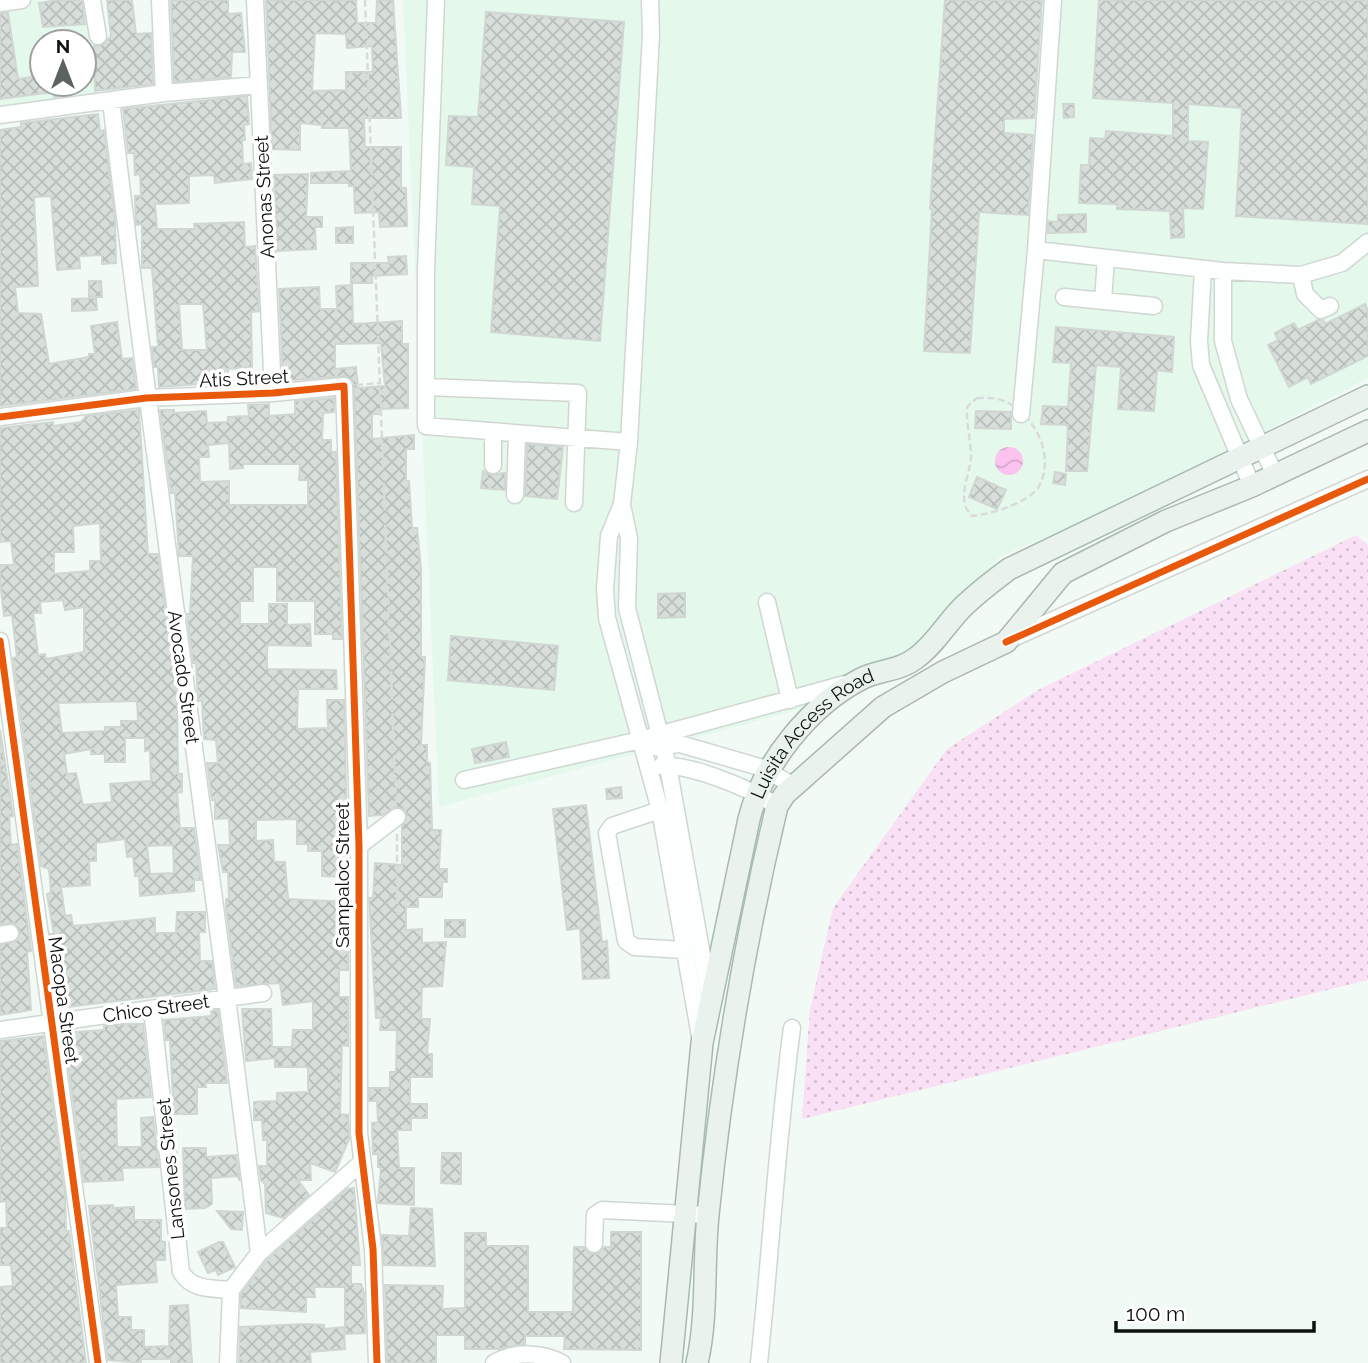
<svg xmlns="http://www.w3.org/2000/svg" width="1368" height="1363" font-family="Raleway,sans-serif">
  <defs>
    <pattern id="park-dots" width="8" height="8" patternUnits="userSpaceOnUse" patternTransform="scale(1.75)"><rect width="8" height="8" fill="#f9e0f4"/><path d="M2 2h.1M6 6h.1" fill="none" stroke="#d4bfd0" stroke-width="1.8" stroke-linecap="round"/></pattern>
    <pattern id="water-waves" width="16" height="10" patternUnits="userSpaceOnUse" patternTransform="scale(1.75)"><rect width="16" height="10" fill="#fac4ef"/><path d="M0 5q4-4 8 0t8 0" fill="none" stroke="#d5a7cc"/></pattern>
    <pattern id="building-cross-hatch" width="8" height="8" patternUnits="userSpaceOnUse" patternTransform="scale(1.75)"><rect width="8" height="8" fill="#d8dfda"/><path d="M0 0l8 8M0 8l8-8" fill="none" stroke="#b8beba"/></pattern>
  </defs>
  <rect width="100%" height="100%" fill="#f2faf5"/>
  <!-- built -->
  <path fill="#e5f8ec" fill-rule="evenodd" d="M0,0H86L97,98L0,113ZM42,42H84V84H42Z
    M403,0H1368V378L1139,496L1000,557L910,655L845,680L801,709L439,807Z"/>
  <!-- park -->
  <path fill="url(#park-dots)" d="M1356,535L1368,545V980L802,1119L810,1009L833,908L947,749L1038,690Z"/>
  <!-- water -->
  <path fill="url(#water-waves)" d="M995 461a14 14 0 1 1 28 0a14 14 0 1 1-28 0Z"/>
  <!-- building -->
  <path fill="url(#building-cross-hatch)" stroke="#d0d7d2" stroke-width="2" fill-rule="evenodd" d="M58,0H82L85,24L43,27L39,3Z
    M107,0H132L136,34L151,33L153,84L95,91L94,46L104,44L111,36Z
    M171,0H228V14L241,13L245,52H232L231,77L174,82Z
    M266,0H356L357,23H376L377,0H393L401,118H364L365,147H401V188H406L407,226L380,227L379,212L355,213L354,186H349V183H311V173L351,171L349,128H322V125L300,123V150L272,149ZM315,33L346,34L347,48L372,46L373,72H346V90L312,91Z
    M945,0H1042L1034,118L1004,119V133L1033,135L1028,215L979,212L970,353L924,351L932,209H930Z
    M1099,0H1368V224L1236,216L1242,108L1188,104V141L1208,142L1203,209L1183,208L1184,237L1171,238L1170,211L1117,209V204L1079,203L1081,165H1089L1090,138L1105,139L1106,131L1173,136V103L1093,98Z
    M486,12L624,22L600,341L491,332L500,206L472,204L474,167L446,165L449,116L478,117Z
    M0,13H8L18,79L42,76V84H70L71,95L54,97L53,92L0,99Z
    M247,96L249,124L244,125L245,140H242L243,164L251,163L252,179L215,183L214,175L189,176V203L155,204L157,229H195L194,224L244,222L245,247L255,246L258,290L259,311L251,312L252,367L228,369V382L159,387L158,367H154L152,347H158L152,268H142V224L136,225L135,196H141L140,174L135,175L134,153H128L123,109ZM179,304H203L207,350H182Z
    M1063,104H1074V117L1064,118Z
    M98,114L100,131L104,130L115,219L116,263L102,264V255L79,256L80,268L57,270L51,196L34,197L38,286L15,287L18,313L41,314L49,364L89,357V354H95L91,326L117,322L122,359L132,358L136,389L0,406V130L21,127V123Z
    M308,174L306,217H322V227H315L316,249L277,251L274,175Z
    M1086,214V232L1048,233V221L1058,222V215Z
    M353,227V243H336V228Z
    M406,256L407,274L372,276V283H351V263H389L388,257Z
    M89,281H101L102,297H89Z
    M352,285L353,324L402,321V344H408V408L380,409L381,414H372V439L414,435V449H406V481H409L412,528H417L421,569V657H425L421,745H427V762L430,763L432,830H441L439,869H447V882H442V897H418V907H406V930L422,929V943L446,942L442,986L422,987L421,1019H430L427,1054H432V1077H410V1104H427V1118H411V1130H397L399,1168H414V1205L378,1203L381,1167H378V1154H373L372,1123L378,1122L377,1101H369V1088H390V1072H396L397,1030H380L381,1018H376L369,898H373L375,863L402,865V826L407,816L405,810L396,807L382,815L369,816L354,386L352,380L344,376L283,381L279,289L319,287L320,309H337L336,286ZM381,343L385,386L358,388L356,367L335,369V344Z
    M96,298L97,310L72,311V299Z
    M1365,304L1368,311V356L1311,384L1308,377L1289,387L1268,345L1278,340L1275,333L1294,323L1298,330L1318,320H1323L1325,324Z
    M1056,327L1174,337L1172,372L1157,370L1154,411L1118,409L1121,367L1096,365L1087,471H1066L1068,425L1041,424L1043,406L1068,407L1071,363L1053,362Z
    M334,398V412L323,413L322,440H331V452H336L342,639H333V634H315V601H277V567H253V601H240V624H269V604H287V625L310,624L311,646L267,645V669L336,670L337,689H298L297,729L328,728L327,700H344L348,877L322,876V851H308V844H297V819L256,820V841L273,840L274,862H285L288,899L348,902V970H339V997H348V1046L342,1045L340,1114L348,1115L349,1139L335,1172L310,1163L311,1180H298L309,1195L283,1218L266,1213L265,1184L261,1180L259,1166H267V1140H263L262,1120H254V1102L277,1101V1093L308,1092V1067H275V1058L246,1061L242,1009H271L272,1047H292L293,1030H313V1001L283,1005L280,983L236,986L226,908V899H229L228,872H223L218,845H230L229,818L215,819V800H212L207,763H218L216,740L204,739L202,701H198L196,663H193L187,614H190L193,556H179L175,493H171L160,410H174V413L206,411L207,423L228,422V417L249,416L248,405L269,404V416L295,414V401ZM229,443L230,469L243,468V464H300L299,480H308V505H229V481L200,482L199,457H209L208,445Z
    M139,410L148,554H158L177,697L178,774H182V792L177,793L180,828H194L201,880H194V891L140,896L139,876H135L133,856L127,857L125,839L96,843V861H89L90,885L61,887L65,916L71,915L73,926L155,918V933H176L177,912H205V932H199L200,961H212L215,989L60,1008L50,934H54L47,894L51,893L49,869L41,866L13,658L17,657L12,615L4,616L0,581V565H14L11,541L0,542V428L53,422V426L81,422L86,416ZM100,523L101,561H90V571L54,574V552H74L73,526ZM63,600L65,610L84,607V652L46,659L45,654L38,655L33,613H41L40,602ZM137,701L138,721H121V727H105V731L62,733L58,703ZM125,738H145V751L150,750L151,781L110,784L112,802L83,805L76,773L67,774L64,754L91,749V754H105V762H125ZM173,845L174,873L150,874L147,846Z
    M976,411L1011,412V429L975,428Z
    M527,444L563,447L557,499L525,496Z
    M483,471L492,475L505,473V490L481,488Z
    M1055,472L1066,474L1065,485L1053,483Z
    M977,477L1006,490L997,509L969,497Z
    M685,593V617L658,618V594Z
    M451,636L558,646L554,690L448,680Z
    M0,730L13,816L9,817L11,845L17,844L31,951L27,952L31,1010L0,1015V945L16,941L20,932L14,923L0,924Z
    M506,742L509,757L475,763L472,749Z
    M621,787L622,798L607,799L606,789Z
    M586,805L602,942L607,941L609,978L583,979L580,928L567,930L553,809Z
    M445,920H465V937H445Z
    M218,1010L227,1083H205L206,1087H197V1114H174L170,1040H166L164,1020L212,1016L211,1011Z
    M119,1024H143L151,1097L116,1099L117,1147H142L141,1118L153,1117L159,1167L122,1168L123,1180L84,1182L64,1033L104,1030V1026Z
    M43,1036L65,1195L66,1231H69L86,1363H0V1287L13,1286L11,1265H0V1228H7L6,1201L0,1202V1041Z
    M183,1148H206V1157L236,1155L240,1181L237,1176L211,1178L212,1204L205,1208L185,1209Z
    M442,1153H461V1184L441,1183Z
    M354,1188L360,1265H351V1284H361L364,1293L365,1333L345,1334V1287H314L315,1297H306V1312L241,1308V1294L267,1260L347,1189Z
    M113,1205V1208L134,1207V1220H161V1241L165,1242V1260H155L157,1282L116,1285L118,1317H131V1330H144V1347L169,1346L170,1306L188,1305L192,1363H171V1359H141V1363L108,1360L89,1206Z
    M411,1208L432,1209L435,1266L384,1265L382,1235L409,1236Z
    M217,1211L243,1212L242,1230L231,1229Z
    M611,1232H641V1350L564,1349L565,1336H525V1344L499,1349H465V1335H436V1363H387L385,1285L443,1286L442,1309L465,1308V1233H486V1246H528V1312H573L574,1247H584L589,1253L598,1254L604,1247H611Z
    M219,1242H223L235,1267L218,1275L216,1270L208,1273L198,1252Z
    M306,1324L324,1325V1329L344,1327L345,1349L310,1352L311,1363H239L240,1327Z"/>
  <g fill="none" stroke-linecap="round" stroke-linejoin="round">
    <defs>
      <path id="minor" d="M92,0L98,36
        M160,0L164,93
        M255,0L273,393
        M436,0L426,270V426L629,442
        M650,0L651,35L629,442L622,504L609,536L605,589L607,618L660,810L700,1036
        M0,3L22,0
        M111,101C156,486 213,869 259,1253
        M0,115L164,93L258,85
        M1036,250L1053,0
        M1203,269L1199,341L1201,365L1252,486
        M1223,271V341L1239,399L1275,475
        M1301,275L1305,294L1321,310L1330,306
        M1064,297L1154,306
        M1103,301L1106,258
        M426,387L578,393L574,503
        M1021,414L1036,250L1223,271L1301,275L1342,263L1368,242
        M0,417L146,398L273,393L344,386L359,846V1133L373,1249L377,1363
        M493,465V433
        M515,495L517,435
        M622,505L629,538L627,608L668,766L709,994
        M767,602L790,700
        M1011,639L1368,479
        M0,641L98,1363
        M653,747L680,744L763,768L792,785
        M661,766C689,763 753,790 777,806
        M464,780L640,740L845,684
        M660,810L612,826L607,833L626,941L635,947L683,950
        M359,846L397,817
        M0,935L10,933
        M152,1009L181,1272C192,1290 210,1288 231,1290
        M0,1030L263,993
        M594,1244L595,1215L602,1210L708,1215
        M228,1363L231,1290L259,1253L361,1163
        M494,1363C514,1351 542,1352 562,1363
        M759,1363C771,1251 777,1139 792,1028"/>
      <g id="major">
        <path id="s1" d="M671,1363L702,1043L749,819C763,764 809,706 861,679C878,670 900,671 916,658C933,646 945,626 959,611C974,595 992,582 1009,569L1368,396"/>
        <path d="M697,1363C708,1315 703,1263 708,1215C722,1077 745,940 777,806L785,794L883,707L943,672L1006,642L1063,573L1166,521L1252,486L1368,431"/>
      </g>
    </defs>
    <!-- minor casing -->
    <use href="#minor" stroke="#d0d7d2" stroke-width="19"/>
    <!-- major casing -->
    <use href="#major" stroke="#a7baaf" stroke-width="24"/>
    <!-- path -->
    <path stroke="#d8dbda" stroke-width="2.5" stroke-dasharray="7 3.5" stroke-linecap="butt" d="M365,0L396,803
      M356,385L381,383
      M977,398C986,398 995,397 1004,401C1034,413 1056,456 1039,486C1031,502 989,515 972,516C955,499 970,477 971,457C971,441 966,424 967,407Z
      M397,834V918"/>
    <!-- minor -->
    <use href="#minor" stroke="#fdfefe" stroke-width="16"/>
    <!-- major -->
    <use href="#major" stroke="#e9f2ec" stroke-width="21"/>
    <defs>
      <path id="cycleway" d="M0,417L146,398L273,393L344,386L359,846V1133L373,1249L377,1363
        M0,641L98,1363
        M1006,642L1368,479"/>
    </defs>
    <!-- cycleway casing -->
    <use href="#cycleway" stroke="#fff" stroke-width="11"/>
    <!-- cycleway -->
    <use href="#cycleway" stroke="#e8590c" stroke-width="7"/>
  </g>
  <g text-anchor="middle" stroke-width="7" stroke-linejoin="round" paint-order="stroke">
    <!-- street labels -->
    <g font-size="19" fill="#0c120e" stroke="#fff">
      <text transform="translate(264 197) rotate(-93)" y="7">Anonas Street</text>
      <text transform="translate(244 378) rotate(-3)" y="7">Atis Street</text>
      <text transform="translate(184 677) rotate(82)" y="7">Avocado Street</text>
      <text dy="7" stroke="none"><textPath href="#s1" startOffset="660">Luisita Access Road</textPath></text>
      <text transform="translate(342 875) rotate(-90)" y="7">Sampaloc Street</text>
      <text transform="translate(64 1000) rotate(82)" y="7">Macopa Street</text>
      <text transform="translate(156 1008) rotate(-8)" y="7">Chico Street</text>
      <text transform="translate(170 1169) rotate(-96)" y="7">Lansones Street</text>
    </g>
  </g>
  <!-- north arrow -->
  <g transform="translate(63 63)"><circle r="33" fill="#ffffff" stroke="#9ea09f" stroke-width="2"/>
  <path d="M0-5L12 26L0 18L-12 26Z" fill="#5c635f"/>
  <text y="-10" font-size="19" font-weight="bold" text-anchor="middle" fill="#0c120e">N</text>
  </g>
  <!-- scale -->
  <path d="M1116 1321v10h198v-10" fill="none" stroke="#0c120e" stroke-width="3.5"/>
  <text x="1126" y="1321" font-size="21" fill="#0c120e" stroke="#ffffff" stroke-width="5" paint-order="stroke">100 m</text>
</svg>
